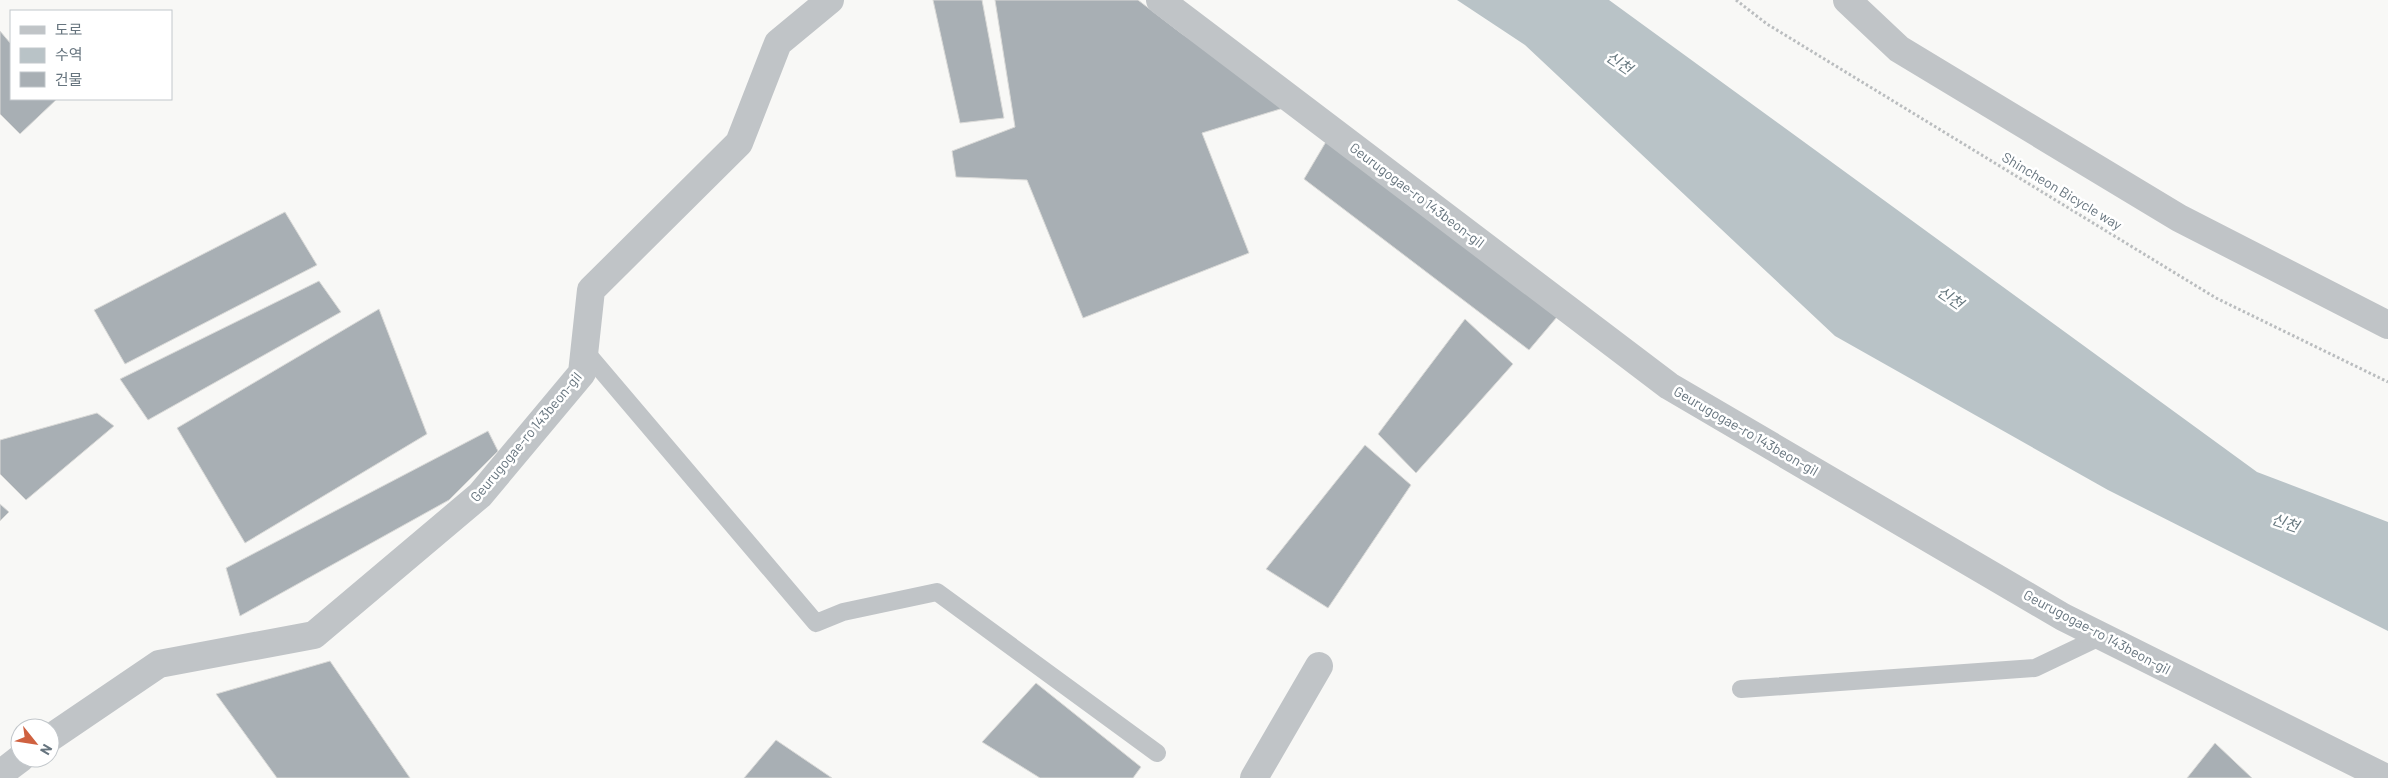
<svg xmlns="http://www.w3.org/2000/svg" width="2388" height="778" font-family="Barlow,'Noto Sans KR',sans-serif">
  <rect width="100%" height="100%" fill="#f8f8f6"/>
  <!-- water -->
  <path fill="#b9c3c7" d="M1457,0H1609L2257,472L2388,522V631L2108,490L1835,336L1525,45Z"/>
  <!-- building -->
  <path fill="#a8afb4" stroke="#dadad8" d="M933,0H982L1004,118L960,123Z
    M995,0H1138L1181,33L1290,106L1202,133L1249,253L1083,318L1027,180L956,177L952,151L1015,127Z
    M0,31L11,44V99H57L20,134L0,114Z
    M1327,140L1557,317L1529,350L1304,179Z
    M285,212L317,265L125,364L94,310Z
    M319,281L341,312L148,420L120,379Z
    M379,309L427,434L245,543L177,428Z
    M1465,319L1513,364L1416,473L1378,434Z
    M97,413L114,426L26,500L0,474V440Z
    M488,431L498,451L449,500L240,616L226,568Z
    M1365,445L1411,485L1328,608L1266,569Z
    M0,504L9,512L0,521Z
    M330,661L410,778H277L216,694Z
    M1036,683L1141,767L1133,778H1040L982,742Z
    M776,740L832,778H744Z
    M2215,743L2252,778H2187Z"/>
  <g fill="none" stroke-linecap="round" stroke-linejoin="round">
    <!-- path -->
    <path stroke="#babdbf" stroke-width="3" stroke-dasharray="2.5 2.5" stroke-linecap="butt" d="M1736,0L1767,24L2216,298L2388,382"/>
    <!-- lane -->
    <path stroke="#c0c4c7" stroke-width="18" d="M585,351L816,623L843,612L937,592L1157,753
      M1741,689L2035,668L2102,636"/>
    <!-- street -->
    <path stroke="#c0c4c7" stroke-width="28" d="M1160,0L1669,386L2063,617L2386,778
      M1847,0L1899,49L2179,218L2388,325
      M50,738L159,664L314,635L480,495L582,373L591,290L739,143L778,43L830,0
      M0,774L21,758
      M1254,778L1319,666"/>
  </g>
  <g text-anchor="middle" stroke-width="5" stroke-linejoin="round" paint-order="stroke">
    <!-- street labels -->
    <g font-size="14" fill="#66747e" stroke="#fff">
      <text transform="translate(2062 191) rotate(31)" y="5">Shincheon Bicycle way</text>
      <text transform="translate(1417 195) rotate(37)" y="5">Geurugogae-ro 143beon-gil</text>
      <text transform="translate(1746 431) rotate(30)" y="5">Geurugogae-ro 143beon-gil</text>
      <text transform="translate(526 437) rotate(-50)" y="5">Geurugogae-ro 143beon-gil</text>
      <text transform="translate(2097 632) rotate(28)" y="5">Geurugogae-ro 143beon-gil</text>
    </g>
    <!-- water labels -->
    <g font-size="15" font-style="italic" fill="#67787f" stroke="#fff">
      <text transform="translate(1619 63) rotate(35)" y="5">신천</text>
      <text transform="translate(1950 298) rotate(35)" y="5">신천</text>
      <text transform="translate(2285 523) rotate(19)" y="5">신천</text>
    </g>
  </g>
  <!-- legend -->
  <rect x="10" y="10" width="162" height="90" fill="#ffffff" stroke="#c2c7cb"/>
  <rect x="20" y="26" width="25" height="8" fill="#c0c4c7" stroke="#c2c7cb"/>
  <text x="55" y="35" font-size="15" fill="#66747e">도로</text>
  <rect x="20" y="48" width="25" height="15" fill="#b9c3c7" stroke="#c2c7cb"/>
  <text x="55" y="60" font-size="15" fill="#66747e">수역</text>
  <rect x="20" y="72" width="25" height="15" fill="#a8afb4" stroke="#c2c7cb"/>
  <text x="55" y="85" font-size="15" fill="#66747e">건물</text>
  <!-- north arrow -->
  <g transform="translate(35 743) rotate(120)"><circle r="24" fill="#ffffff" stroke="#c2c7cb"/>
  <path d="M0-4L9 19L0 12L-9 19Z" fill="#cf6140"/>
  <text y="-8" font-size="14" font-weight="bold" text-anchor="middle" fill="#66747e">N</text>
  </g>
</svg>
